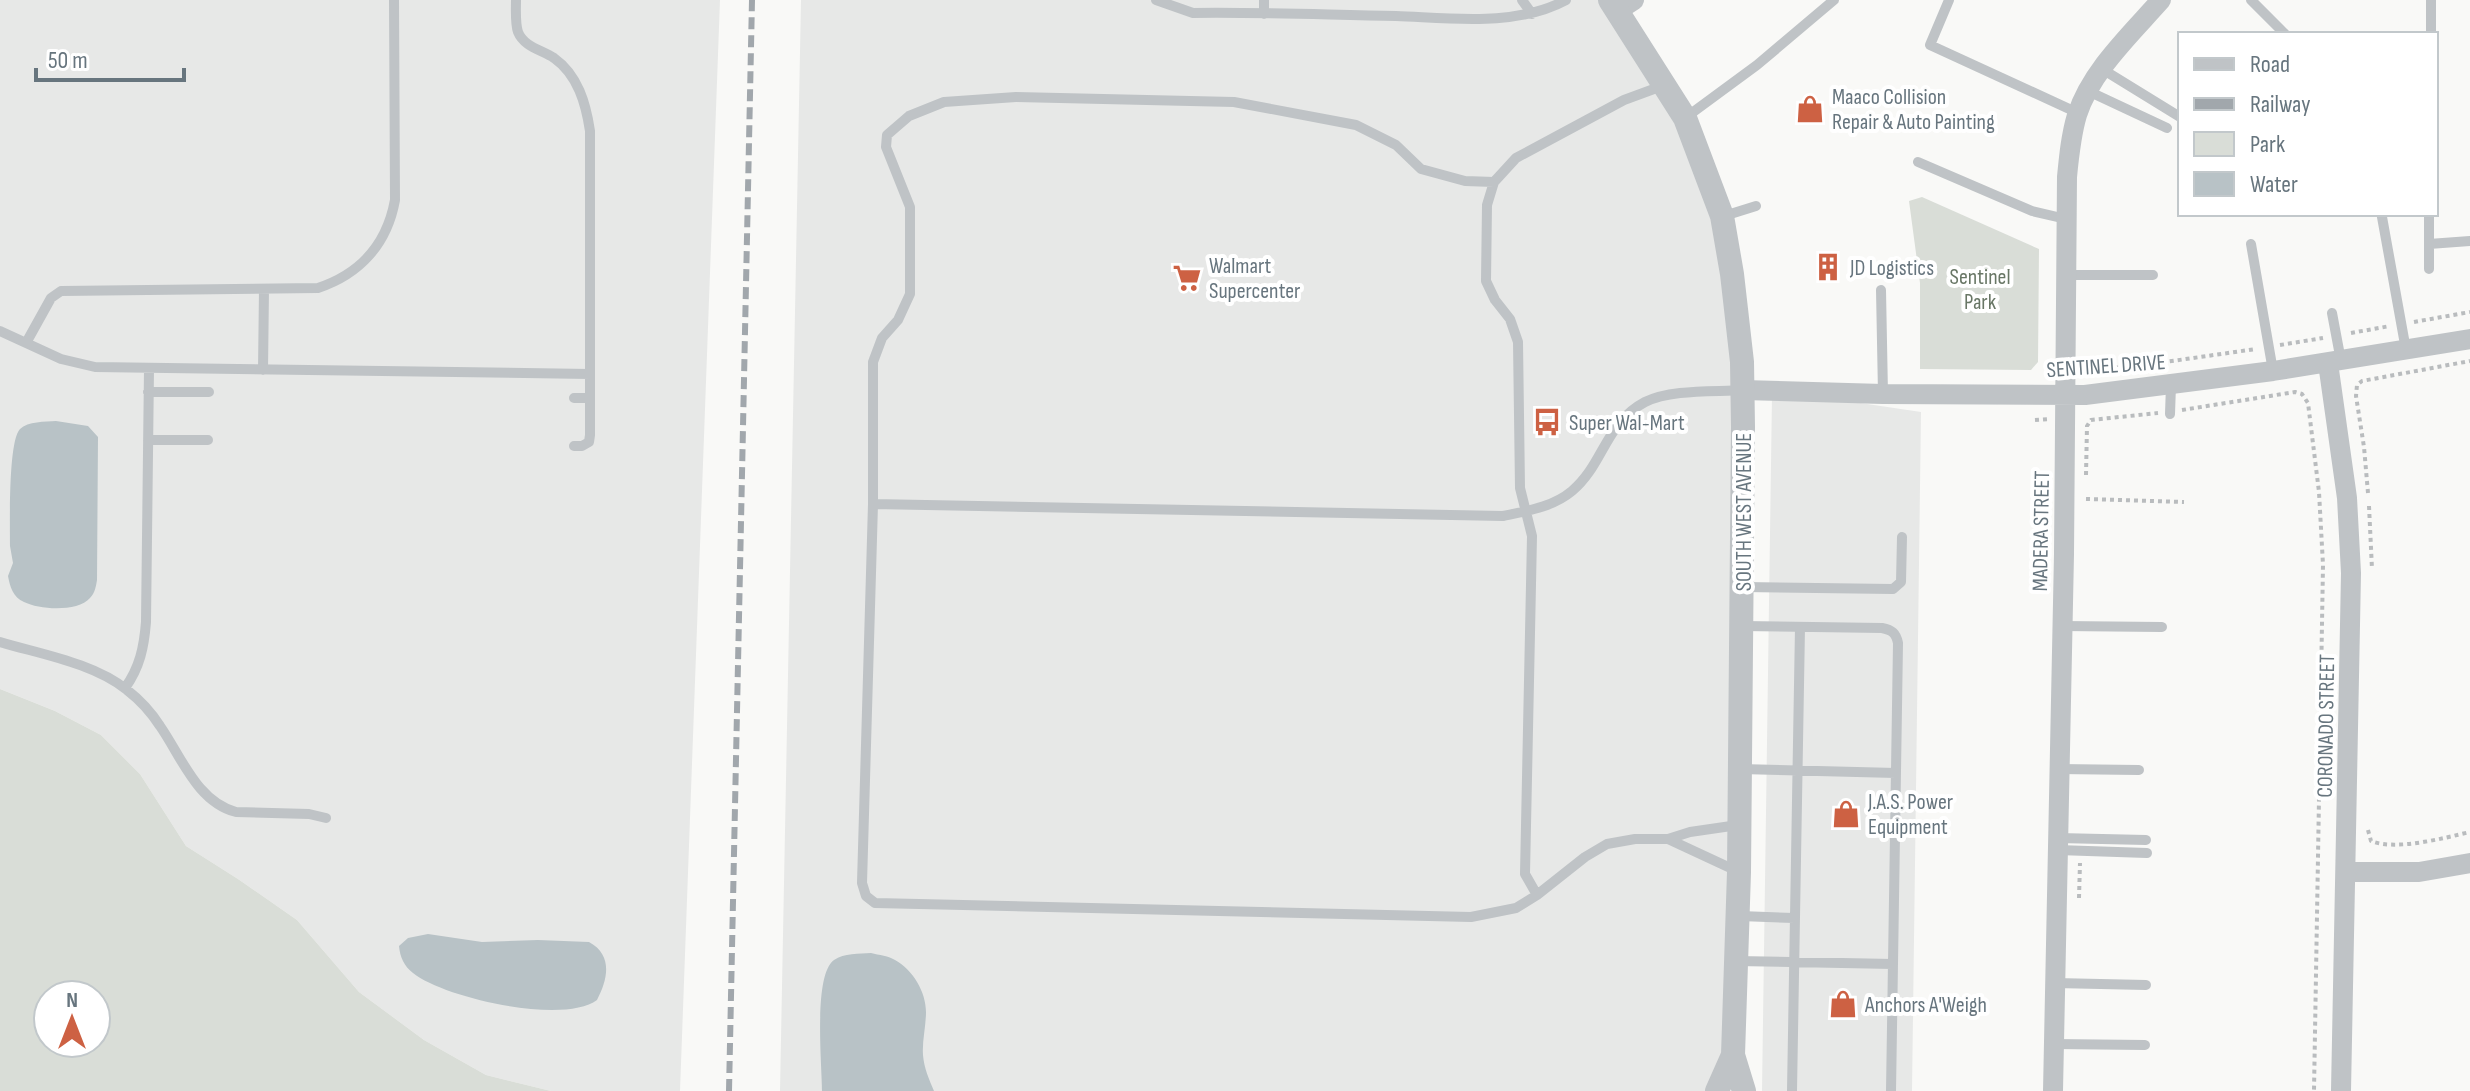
<svg xmlns="http://www.w3.org/2000/svg" width="2470" height="1091" font-family="'Sofia Sans Condensed',sans-serif">
  <rect width="100%" height="100%" fill="#f9f9f7"/>
  <!-- built -->
  <path fill="#e7e8e7" d="M0,0H720L680,1091H551L486,1075L424,1040L359,992L297,920L238,879L186,846L140,774L101,735L55,711L0,689Z
    M801,0H1608L1683,120L1731,273V1055L1714,1091H780Z
    M1772,395L1820,397L1921,412L1912,1091H1762Z"/>
  <!-- green -->
  <path fill="#d9ddd7" fill-rule="evenodd" d="M1922,197L2039,249L2038,362L2031,370L1920,369V283L1909,201Z
    M0,689L55,711L101,735L140,774L186,846L238,879L297,920L359,992L424,1040L486,1075L551,1091H0ZM96,995V1043H48V995Z"/>
  <!-- water -->
  <path fill="#b8c2c6" d="M56,421L88,426L98,437L97,580C96,586 95,593 90,598C78,612 40,610 24,602C13,597 10,587 8,576L13,563L10,546C10,526 8,441 20,429C28,421 45,422 56,421Z
    M428,934L482,942L538,940L589,942C613,955 608,979 597,1000C564,1025 444,998 413,973C404,966 400,957 399,946L408,938Z
    M871,953C879,955 889,956 895,960C913,970 926,992 926,1012C926,1026 922,1041 923,1055C924,1068 929,1079 934,1091H822C822,1065 813,975 834,960C844,953 859,954 871,953Z"/>
  <g fill="none" stroke-linecap="round" stroke-linejoin="round">
    <!-- path -->
    <path stroke="#b9bcbe" stroke-width="4" stroke-dasharray="4 4" stroke-linecap="butt" d="M2414,322L2470,312
      M2351,333L2390,326
      M2280,345L2323,338
      M2084,372L2092,367L2097,369L2137,366L2256,349
      M2182,410L2295,392L2302,394L2308,403L2319,492L2323,565L2314,1091
      M2035,420L2049,419
      M2086,475L2087,426L2091,420L2158,413
      M2368,493L2364,447L2356,396L2357,385L2362,381L2470,361
      M2086,499L2184,502
      M2369,506L2372,569
      M2368,830L2371,841C2396,851 2444,838 2470,832
      M2079,898L2080,863"/>
    <!-- service -->
    <path stroke="#bfc3c6" stroke-width="10" d="M516,0C516,10 515,23 518,32C524,47 542,50 554,58C578,75 586,104 590,131V435L589,442L582,446H574
      M1156,0L1193,13C1261,12 1329,15 1396,16C1451,18 1516,27 1566,0
      M1522,0L1532,14
      M1949,0L1930,45L2078,113
      M2251,0L2285,34
      M1264,14V0
      M2431,34V0
      M2102,69L2180,117
      M2088,91L2167,128
      M1685,118L1757,65L1834,0
      M1918,162L2032,211L2066,219
      M1494,182L1465,181L1421,169L1396,145L1356,125L1234,102L1016,97L944,102L909,116L887,135L886,147L910,207V294L898,320L882,338L873,362V504L862,883L866,896L875,903L1471,917L1516,908L1537,895L1585,857L1607,844L1635,839H1668L1690,832L1738,825
      M2429,214V269
      M1724,216L1756,206
      M2382,217L2406,350
      M2251,244L2273,371
      M2429,244L2470,241
      M2066,275H2153
      M1881,290L1883,394
      M2332,313L2341,361
      M0,331L61,359L95,367L590,374
      M26,343L51,298L61,291L318,288C360,274 387,244 395,200L394,0
      M263,370L264,289
      M148,392H209
      M574,398H590
      M2170,414L2171,385
      M148,440H208
      M873,504L1503,516C1527,511 1553,507 1572,491C1604,464 1605,423 1645,402C1671,389 1714,392 1743,390
      M1743,587L1893,589L1901,582L1902,537
      M1742,626L1882,628C1892,630 1896,633 1898,643L1891,1091
      M2062,626L2162,627
      M0,642C40,654 94,663 127,690C140,700 151,712 160,726C181,756 197,802 236,812L309,814L326,818
      M125,688C140,667 144,647 146,622L149,369
      M1740,769L1896,773
      M2058,769L2139,770
      M2058,838L2146,840
      M1668,839L1739,872
      M2058,850L2147,853
      M1537,895L1525,874L1532,536L1520,488L1518,342L1510,319L1495,300L1486,281L1487,205L1494,182L1516,158L1624,100L1662,86
      M1740,916L1794,918
      M1736,961L1893,964
      M2055,983L2146,985
      M2054,1044L2145,1045
      M1792,1091L1800,627"/>
    <!-- minor -->
    <path stroke="#bfc3c6" stroke-width="20" d="M1617,11L1634,0
      M2328,363L2347,498L2351,573L2341,1091
      M1743,390L1883,394L2085,395L2273,371L2470,339
      M2346,872H2419L2470,863
      M2053,1091L2064,554L2067,177C2069,156 2071,135 2077,115C2091,71 2131,34 2161,0"/>
    <!-- tertiary -->
    <path stroke="#bfc3c6" stroke-width="24" d="M1610,0L1685,118L1722,216L1732,274L1742,362L1743,427L1739,872L1733,1055L1744,1091
      M1717,1091L1733,1055"/>
    <!-- rail -->
    <path stroke="#a1a7ac" stroke-width="6" stroke-dasharray="12 6" stroke-linecap="butt" d="M729,1091L752,0"/>
  </g>
  <!-- icons -->
  <defs>
    <symbol id="shop-bare" viewBox="-9 -9 18 18"><path d="M-5-2.5h2.3a2.7 3.5 0 0 1 5.4 0H5L5.5 6h-11ZM-1.5-2.5h3a1.5 2.3 0 0 0-3 0Z" fill="#cd6143" stroke="#fff" stroke-width="2.5" paint-order="stroke"/></symbol>
    <symbol id="building-bare" viewBox="-9 -9 18 18"><path d="M-4-6H4V6H1V3H-1V6H-4ZM-2.5-4.3h1.7v1.8h-1.7ZM.8-4.3h1.7v1.8H.8ZM-2.5-1h1.7V.8h-1.7ZM.8-1h1.7V.8H.8Z" fill="#cd6143" stroke="#fff" stroke-width="2.5" paint-order="stroke"/></symbol>
    <symbol id="supermarket-bare" viewBox="-9 -9 18 18"><path d="M-6-5.5h2.5l.6 2H6L4.5 2H-2.5L-4.4-4H-6ZM-1.5 3.2a1.3 1.3 0 1 0 .1 0ZM3 3.2a1.3 1.3 0 1 0 .1 0Z" fill="#cd6143" stroke="#fff" stroke-width="2.5" paint-order="stroke"/></symbol>
    <symbol id="bus-bare" viewBox="-9 -9 18 18"><path d="M-5-6H5V4H4V6H2V4H-2V6H-4V4H-5ZM-3.5-4V0h7V-4ZM-3.5 1.2v1.5H-2V1.2ZM2 1.2v1.5H3.5V1.2Z" fill="#cd6143" stroke="#fff" stroke-width="2.5" paint-order="stroke"/></symbol>
  </defs>
  <g fill-rule="evenodd">
    <use href="#shop-bare" x="1790" y="89" width="40" height="40"/>
    <use href="#building-bare" x="1808" y="247" width="40" height="40"/>
    <use href="#supermarket-bare" x="1167" y="258" width="40" height="40"/>
    <use href="#bus-bare" x="1527" y="402" width="40" height="40"/>
    <use href="#shop-bare" x="1826" y="794" width="40" height="40"/>
    <use href="#shop-bare" x="1823" y="984" width="40" height="40"/>
  </g>
  <g text-anchor="middle" stroke-width="8" stroke-linejoin="round" paint-order="stroke">
    <!-- poi labels -->
    <g font-size="22" fill="#67757e" stroke="#fff" text-anchor="start">
      <text x="1832" y="104">Maaco Collision<tspan x="1832" dy="25">Repair &amp; Auto Painting</tspan></text>
      <text x="1209" y="273">Walmart<tspan x="1209" dy="25">Supercenter</tspan></text>
      <text x="1850" y="275">JD Logistics</text>
      <text x="1569" y="430">Super Wal-Mart</text>
      <text x="1868" y="809">J.A.S. Power<tspan x="1868" dy="25">Equipment</tspan></text>
      <text x="1865" y="1012">Anchors A'Weigh</text>
    </g>
    <!-- park labels -->
    <g font-size="22" fill="#697766" stroke="#fff">
      <text x="1980" y="284">Sentinel<tspan x="1980" dy="25">Park</tspan></text>
    </g>
    <!-- street labels -->
    <g font-size="22" fill="#67757e" stroke="#fff">
      <text transform="translate(2106 365) rotate(-4)" y="8">SENTINEL DRIVE</text>
      <text transform="translate(1743 512) rotate(-90)" y="8">SOUTH WEST AVENUE</text>
      <text transform="translate(2040 531) rotate(-89)" y="8">MADERA STREET</text>
      <text transform="translate(2325 726) rotate(-89)" y="8">CORONADO STREET</text>
    </g>
  </g>
  <!-- legend -->
  <rect x="2178" y="32" width="260" height="184" fill="#ffffff" stroke="#c2c8cb" stroke-width="2"/>
  <rect x="2194" y="58" width="40" height="12" fill="#bfc3c6" stroke="#c2c8cb" stroke-width="2"/>
  <text x="2250" y="72" font-size="24" fill="#67757e">Road</text>
  <rect x="2194" y="98" width="40" height="12" fill="#a1a7ac" stroke="#c2c8cb" stroke-width="2"/>
  <text x="2250" y="112" font-size="24" fill="#67757e">Railway</text>
  <rect x="2194" y="132" width="40" height="24" fill="#d9ddd7" stroke="#c2c8cb" stroke-width="2"/>
  <text x="2250" y="152" font-size="24" fill="#67757e">Park</text>
  <rect x="2194" y="172" width="40" height="24" fill="#b8c2c6" stroke="#c2c8cb" stroke-width="2"/>
  <text x="2250" y="192" font-size="24" fill="#67757e">Water</text>
  <!-- north arrow -->
  <g transform="translate(72 1019)"><circle r="38" fill="#ffffff" stroke="#c2c8cb" stroke-width="2"/>
  <path d="M0-6L14 30L0 20L-14 30Z" fill="#cd6143"/>
  <text y="-12" font-size="22" font-weight="bold" text-anchor="middle" fill="#67757e">N</text>
  </g>
  <!-- scale -->
  <path d="M36 68v12h148v-12" fill="none" stroke="#67757e" stroke-width="4"/>
  <text x="48" y="68" font-size="24" fill="#67757e" stroke="#ffffff" stroke-width="6" paint-order="stroke">50 m</text>
</svg>
